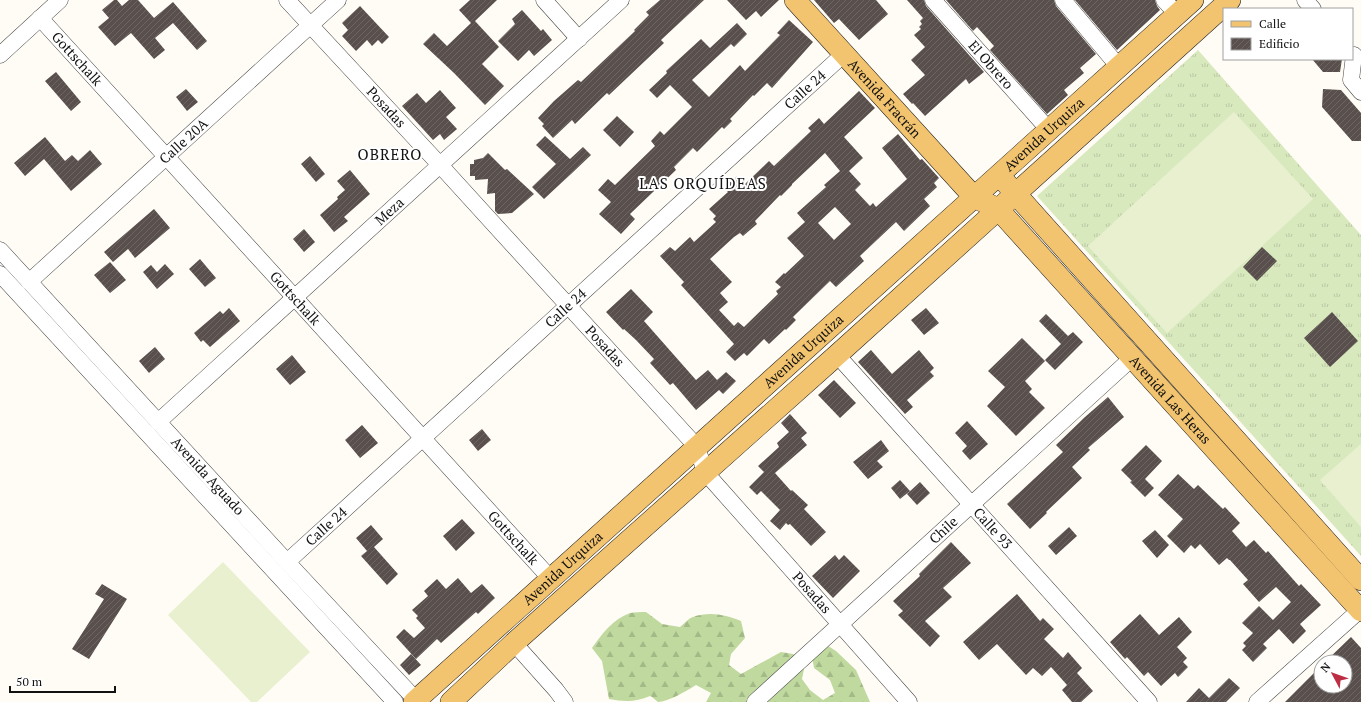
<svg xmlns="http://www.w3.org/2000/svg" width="1361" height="702" font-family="'PT Serif',serif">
  <defs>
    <pattern id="grass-tufts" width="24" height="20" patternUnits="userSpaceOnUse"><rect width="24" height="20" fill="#d9e9be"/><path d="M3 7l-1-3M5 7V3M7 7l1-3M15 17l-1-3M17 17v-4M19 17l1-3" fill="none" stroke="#b9c7a2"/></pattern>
    <pattern id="forest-firs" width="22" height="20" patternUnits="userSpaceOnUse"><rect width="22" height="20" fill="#bfd99e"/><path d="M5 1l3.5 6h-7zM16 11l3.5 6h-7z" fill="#a3b987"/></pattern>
    <pattern id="building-hatch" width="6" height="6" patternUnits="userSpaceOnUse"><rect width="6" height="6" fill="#59504d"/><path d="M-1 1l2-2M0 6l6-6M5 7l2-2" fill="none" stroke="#6c6562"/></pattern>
  </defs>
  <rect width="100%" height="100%" fill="#fffcf5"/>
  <!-- grass -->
  <path fill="url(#grass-tufts)" d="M1198,50L1361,235V556L1037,196Z"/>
  <!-- forest -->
  <path fill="url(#forest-firs)" d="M646,612L662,624L680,627C684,624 689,618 693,617C710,611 726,615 741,621L745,638L731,654L729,665L741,674L781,652L793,654L805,664L802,679L810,690L823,700L835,693L830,680L814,668L811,651L822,642L836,651L856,670L870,702H706L711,693L696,685C688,690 668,702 658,702C655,700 653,697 650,696C636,702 625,702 609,699L602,661L592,648C602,634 613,619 630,613C635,612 641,612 646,612Z"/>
  <!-- pitch -->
  <path fill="#e9f0d0" d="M1234,112L1313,199L1167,333L1088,246Z
    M1361,444V527L1320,480Z
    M223,562L310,652L257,702H251L168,615Z"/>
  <!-- building -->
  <path fill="url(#building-hatch)" fill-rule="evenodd" d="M114,0H117L122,6L129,0H138L154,18L173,2L207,41L197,50L173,23L155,38L165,50L154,59L131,33L115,46L98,27L109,18L102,10Z
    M470,0H497L475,21L499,47L482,64L504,86L485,105L454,73L423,44L434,33L447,46L471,23L459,10Z
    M660,0H704L661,40L664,43L609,95L607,93L575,124L572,120L553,138L542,126L544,124L538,118L554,101L578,80L581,82L635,31L634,30L649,15L646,12Z
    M727,0H779L761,17L756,11L746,20Z
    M814,0H876L888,14L859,40L839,19L834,23Z
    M907,0H924L926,6L984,72L969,84L966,79L925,116L913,103L912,104L903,94L925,75L911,60L925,47L914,35L921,29L919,27L922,24L920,21L923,18Z
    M946,0H1054L1056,6L1096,54L1080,68L1084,73L1064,90L1068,95L1047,114L990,50L994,46L977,27L973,31Z
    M1075,0H1155L1157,6L1160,10L1117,50Z
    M360,6L389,37L382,44L378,40L372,46L367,40L356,51L342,36L348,30L342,23Z
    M522,10L541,31L543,29L552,40L534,56L529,50L518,61L498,41L515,24L512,19Z
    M789,20L813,42L772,88L767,83L754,96L753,95L730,119L732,121L724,129L722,127L697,152L693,148L674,167L676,170L630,214L635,219L621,234L599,214L611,202L598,190L608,179L615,185L655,146L651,141L660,131L664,135L692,107L670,85L657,98L649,90L667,73L666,71L701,39L710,48L737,23L747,34L734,47L731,44L692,80L709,97L740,65L745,71L780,35L777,33Z
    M1312,59H1342L1340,72H1323Z
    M56,72L81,102L71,111L45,81Z
    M186,89L198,102L187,111L176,97Z
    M1323,89L1341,90L1361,113V141H1352L1322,107Z
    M440,90L456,108L446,117L457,129L444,140L440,134L433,140L402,106L417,93L426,103Z
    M859,91L875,108L844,137L863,158L849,171L861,184L855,190L870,206L873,203L876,207L907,179L882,148L898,134L920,160L922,159L939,178L934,183L937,187L924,199L930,206L904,231L896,222L860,256L864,261L836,287L830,281L793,317L796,320L786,330L785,329L769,344L764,339L747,356L744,353L735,361L726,352L734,344L681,285L684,282L660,256L670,247L675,251L690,237L694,242L716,222L713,219L716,216L709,209L728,192L724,188L737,176L745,184L769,161L774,166L811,131L808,128L819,118L824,124ZM825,153L840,171L824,185L826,187L797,213L805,222L787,238L804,256L785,274L784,273L775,282L781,287L776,291L778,294L744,327L738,322L734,326L719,310L728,302L720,293L732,282L710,259L734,237L740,233L743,236L757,224L755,221L780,195L781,196L792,185V184ZM835,207L851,224L834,240L818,223Z
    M617,116L634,132L620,147L603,130Z
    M545,136L570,159L583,147L591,155L571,174L544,199L532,187L556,164L536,145Z
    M45,137L65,161L72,155L78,161L90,150L102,164L71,191L44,159L25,176L14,163Z
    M488,153L505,170L507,169L534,194L512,213L498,214L495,211V193L487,194L488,179L475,180V176H470V164H474V160L483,158Z
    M310,156L325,174L316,182L301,164Z
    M350,170L370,194L344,217L348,221L334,232L320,215L338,199L337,197L345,190L337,181Z
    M154,209L170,228L135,258L128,249L113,262L104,252Z
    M304,229L315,242L304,252L293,239Z
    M1262,247L1277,261L1257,281L1243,267Z
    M200,259L216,278L205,287L189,269Z
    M110,262L126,280L110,293L94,275Z
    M165,264L174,274L157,289L143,272L151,265L157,272Z
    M631,289L653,312L644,321L696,380L708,370L717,380L726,372L736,381L723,394L719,390L696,410L673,383L670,385L650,363L654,359L636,340L624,329L623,330L606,312Z
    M229,308L240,321L210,347L203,340L201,342L194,333L220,311L223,314Z
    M926,308L939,323L924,335L911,320Z
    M1332,312L1358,341L1330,367L1304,338Z
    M1046,314L1068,336L1073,332L1083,342L1055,370L1045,360L1061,344L1039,321Z
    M1022,338L1045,361L1025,381L1032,389L1029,392L1045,408L1016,436L987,406L1005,387L988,371Z
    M155,347L165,359L149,373L139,361Z
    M871,350L892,374L919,350L934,368L930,372L934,376L907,400L913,407L905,414L858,362Z
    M292,355L306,372L290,385L276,369Z
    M834,380L856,403L840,418L818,395Z
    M1108,397L1124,417L1088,448L1090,450L1072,467L1082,478L1046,512L1047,513L1030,529L1007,504L1063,452L1056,445L1085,417Z
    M790,414L807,433L801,438L807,445L775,473L791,491L792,490L808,505L804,509L826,532L811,546L790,524L788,525L786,523L780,530L770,521L780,510L761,491L757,495L749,487L764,472L758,466L779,447L777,443L789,432L781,423Z
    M967,421L988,444L970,460L962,451L967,446L955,433Z
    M362,425L378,443L360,458L345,440Z
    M482,429L491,440L478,451L469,440Z
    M881,440L889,451L877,461L883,467L868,479L853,462Z
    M1146,445L1162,461L1145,479L1154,488L1145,497L1130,482L1132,481L1121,470Z
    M1178,474L1194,489L1198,485L1223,509L1225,507L1240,523L1232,531L1246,547L1254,540L1266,553L1268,551L1299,586L1301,584L1321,605L1300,624L1306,631L1293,644L1279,629L1263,644L1267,648L1253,662L1242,650L1246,646L1243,643L1253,633L1242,623L1259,606L1273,620L1291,602L1276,587L1259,602L1243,584L1248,580L1230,560H1229L1227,558L1219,565L1200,544L1195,549L1191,545L1184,553L1167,536L1183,519L1158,495Z
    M900,480L910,491L900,499L891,488Z
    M920,482L930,493L917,505L907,494Z
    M462,519L475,533L456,551L443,536Z
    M371,525L383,539L374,547L398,574L387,585L361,556L367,551L356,538Z
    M1069,527L1077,536L1056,555L1048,546Z
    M1155,530L1169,545L1157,558L1142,541Z
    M951,542L971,563L943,588L952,597L925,621L940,636L930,647L898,615L903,611L893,601L920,576L919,574Z
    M835,555L839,560L844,555L860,571L833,598L812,576Z
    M458,578L471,593L482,584L495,598L478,614L476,612L441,643L437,639L416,659L396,637L404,629L414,638L425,628L416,618L418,616L412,610L428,596L424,591L437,579L446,589Z
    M102,584L127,599L89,659L72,649L104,599L95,594Z
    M1017,594L1040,621L1043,618L1054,629L1044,639L1063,658L1068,652L1082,668L1077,673L1093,691L1081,702H1072L1062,690L1067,685L1051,667L1042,676L1033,668L1026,675L997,644L979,660L963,642Z
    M1140,614L1159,635L1179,617L1192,632L1177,647L1187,658L1183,662L1188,667L1178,677L1175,673L1161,686L1148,672L1144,676L1127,657L1125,659L1110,642Z
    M1351,637L1361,648V702H1285L1321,666V686H1345V662H1325Z
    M411,654L421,665L409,675L400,665Z
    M1229,678L1240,688L1226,702H1186L1199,688L1209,698Z"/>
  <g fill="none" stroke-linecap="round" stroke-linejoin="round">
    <defs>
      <g id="minor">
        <path id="s1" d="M287,0L440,165L697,447L705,472L909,702"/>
        <path d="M544,0L579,39"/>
        <path id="s2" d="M933,0L1049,130"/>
        <path d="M1063,0L1119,67"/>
        <path d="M1164,0L1177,14"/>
        <path d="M1305,0L1313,9"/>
        <path id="s3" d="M40,18L550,578"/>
        <path d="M0,55L60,0"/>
        <path d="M1354,55L1351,80L1361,92"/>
        <path id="s4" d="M0,250L287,562L416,700"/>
        <path d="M0,274L395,702"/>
        <path id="s5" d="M29,282L338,0"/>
        <path id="s6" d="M837,355L1149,702"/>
        <path id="s7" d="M158,422L621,0"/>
        <path id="s8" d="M287,562L844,54"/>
        <path d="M514,643L556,690L565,702"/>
        <path id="s9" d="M755,702L1132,358"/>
        <path d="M1257,702L1360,610"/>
      </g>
      <g id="major">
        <path id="s10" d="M795,0L974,197L998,209L1361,611"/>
        <path d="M1006,183L1361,580"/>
        <path id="s11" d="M414,702L1193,0"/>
        <path d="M451,702L514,643L837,355L1230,0"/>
      </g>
    </defs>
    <!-- minor casing -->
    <use href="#minor" stroke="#444" stroke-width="17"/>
    <!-- major casing -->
    <use href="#major" stroke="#222" stroke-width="22"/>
    <!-- minor -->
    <use href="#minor" stroke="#fff" stroke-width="16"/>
    <!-- major -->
    <use href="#major" stroke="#f3c470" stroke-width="21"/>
  </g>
  <g text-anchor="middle" stroke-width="4" stroke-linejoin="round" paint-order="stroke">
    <!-- street labels -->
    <g font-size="14" fill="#111" stroke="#fff">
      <text dy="5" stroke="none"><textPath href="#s3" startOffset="55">Gottschalk</textPath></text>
      <text dy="5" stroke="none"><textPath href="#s2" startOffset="87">El Obrero</textPath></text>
      <text dy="5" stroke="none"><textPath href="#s8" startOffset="701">Calle 24</textPath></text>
      <text dy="5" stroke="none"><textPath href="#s10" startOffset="133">Avenida Fracrán</textPath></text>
      <text dy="5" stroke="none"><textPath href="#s1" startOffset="146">Posadas</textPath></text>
      <text dy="5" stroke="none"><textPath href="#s11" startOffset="848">Avenida Urquiza</textPath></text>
      <text dy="5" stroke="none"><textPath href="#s5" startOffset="209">Calle 20A</textPath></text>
      <text dy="5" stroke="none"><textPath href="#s7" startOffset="313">Meza</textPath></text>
      <text dy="5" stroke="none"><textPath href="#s3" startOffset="379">Gottschalk</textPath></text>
      <text dy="5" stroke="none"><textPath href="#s8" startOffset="377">Calle 24</textPath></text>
      <text dy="5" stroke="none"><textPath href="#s1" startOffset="470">Posadas</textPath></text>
      <text dy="5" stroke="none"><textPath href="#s11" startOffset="524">Avenida Urquiza</textPath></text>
      <text dy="5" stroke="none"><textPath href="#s10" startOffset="550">Avenida Las Heras</textPath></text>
      <text dy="5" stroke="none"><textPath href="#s4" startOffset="307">Avenida Aguado</textPath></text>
      <text dy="5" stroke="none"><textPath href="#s8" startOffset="53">Calle 24</textPath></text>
      <text dy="5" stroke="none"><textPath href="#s6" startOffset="233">Calle 93</textPath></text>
      <text dy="5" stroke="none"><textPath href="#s9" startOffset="255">Chile</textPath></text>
      <text dy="5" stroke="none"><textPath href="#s3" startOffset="703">Gottschalk</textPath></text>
      <text dy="5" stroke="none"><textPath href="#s11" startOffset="200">Avenida Urquiza</textPath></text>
      <text dy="5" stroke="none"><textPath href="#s1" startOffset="794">Posadas</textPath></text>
    </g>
    <!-- neighbourhood labels -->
    <g font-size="15" letter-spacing="1" fill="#111" stroke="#fff">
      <text x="390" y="160">OBRERO</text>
      <text x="703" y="189">LAS ORQUÍDEAS</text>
    </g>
  </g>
  <!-- legend -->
  <rect x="1223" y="8" width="130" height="52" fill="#ffffff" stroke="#a0a0a0"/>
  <rect x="1231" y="21" width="20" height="6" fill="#f3c470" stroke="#a0a0a0"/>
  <text x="1259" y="28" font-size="12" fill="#111111">Calle</text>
  <rect x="1231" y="38" width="20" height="12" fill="url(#building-hatch)" stroke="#a0a0a0"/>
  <text x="1259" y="48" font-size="12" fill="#111111">Edificio</text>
  <!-- north arrow -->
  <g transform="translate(1333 674) rotate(311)"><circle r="19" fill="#ffffff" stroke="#a0a0a0"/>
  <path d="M0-3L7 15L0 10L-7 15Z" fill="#bd2d44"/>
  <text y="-6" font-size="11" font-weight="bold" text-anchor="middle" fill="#111111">N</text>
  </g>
  <!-- scale -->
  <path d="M10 686v6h105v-6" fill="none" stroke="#111111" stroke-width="2"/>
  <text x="16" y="686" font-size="12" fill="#111111" stroke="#ffffff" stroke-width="3" paint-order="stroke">50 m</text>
</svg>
